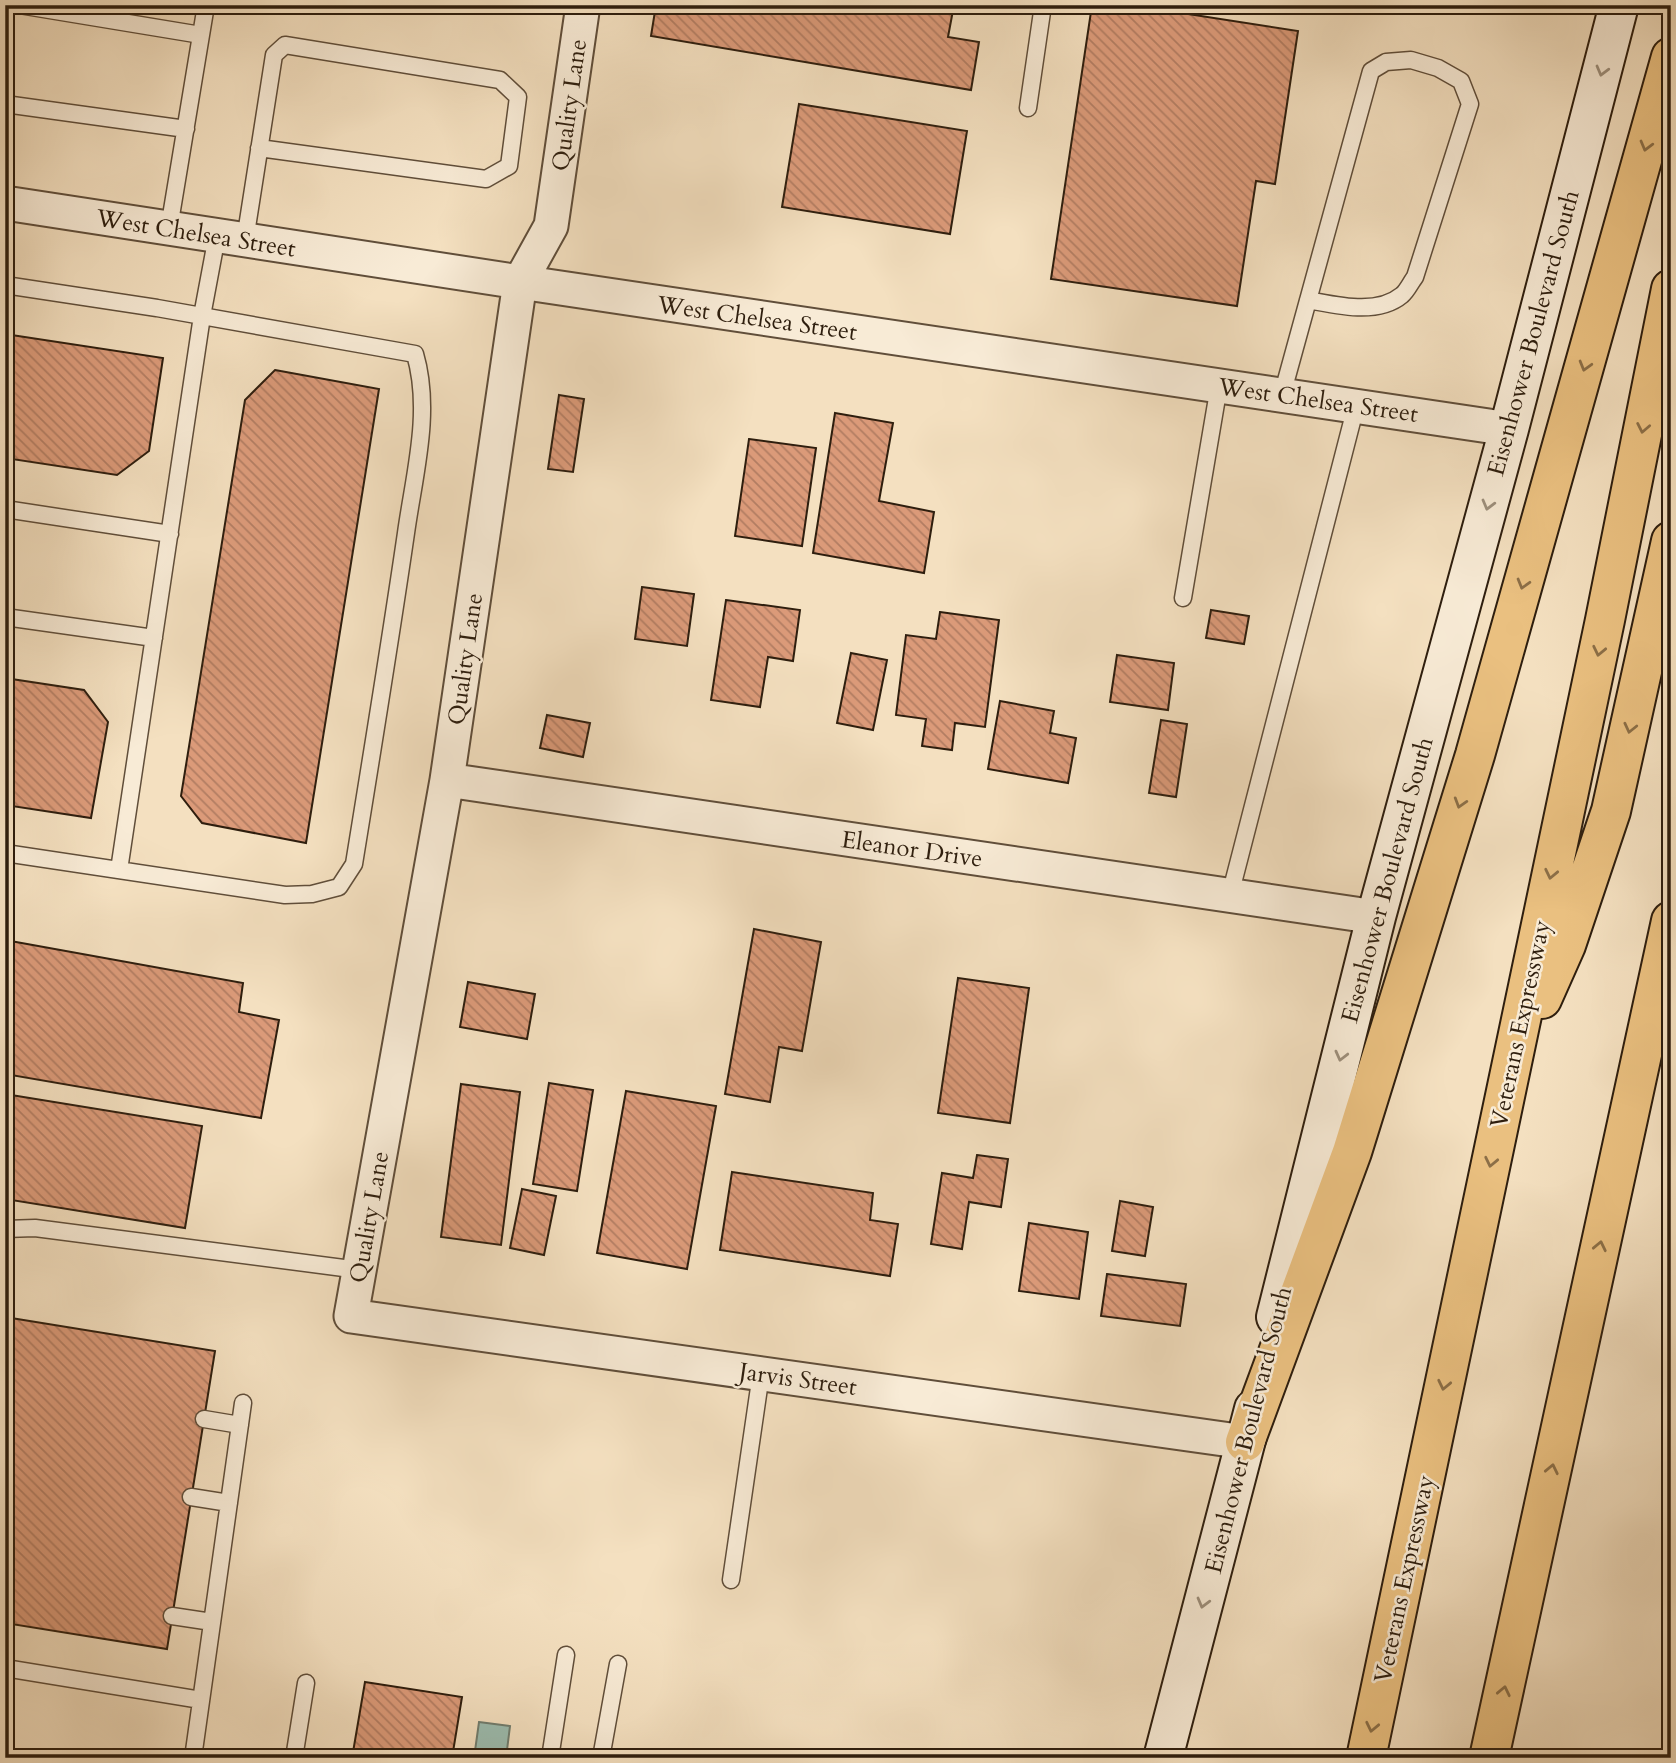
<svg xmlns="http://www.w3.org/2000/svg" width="1676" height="1763" font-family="Cardo,serif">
  <defs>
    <pattern id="building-back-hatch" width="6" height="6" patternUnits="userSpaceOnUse" patternTransform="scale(1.75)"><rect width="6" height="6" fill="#db9a79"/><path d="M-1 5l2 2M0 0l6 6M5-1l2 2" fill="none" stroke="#b27d62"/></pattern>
  </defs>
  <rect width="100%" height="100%" fill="#f4e0c0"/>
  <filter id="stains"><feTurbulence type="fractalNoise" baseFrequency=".00286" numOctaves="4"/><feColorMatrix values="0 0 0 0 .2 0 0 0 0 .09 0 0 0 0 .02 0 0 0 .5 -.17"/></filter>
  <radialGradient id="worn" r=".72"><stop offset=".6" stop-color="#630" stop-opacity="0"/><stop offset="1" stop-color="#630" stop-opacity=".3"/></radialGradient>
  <!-- water -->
  <path fill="#9cbdb0" stroke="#707d6f" stroke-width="2" d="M479,1722L510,1726L506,1758H474Z"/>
  <!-- building -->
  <path fill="url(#building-back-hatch)" stroke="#2e1e0e" stroke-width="2" d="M656,5H954L948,37L979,42L971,90L651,36Z
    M1092,5H1130L1298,31L1275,184L1256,181L1237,306L1051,279Z
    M799,104L967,131L950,234L782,207Z
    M5,334L163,358L149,451L117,475L5,458Z
    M275,370L379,389L306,843L202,823L181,796L245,400Z
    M559,395L584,399L573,472L548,469Z
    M835,413L893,423L879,501L934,512L924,573L813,553Z
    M749,439L816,448L802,546L735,536Z
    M642,587L694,594L687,646L635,639Z
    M726,600L800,610L793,661L768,657L760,707L711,700Z
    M1211,610L1249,616L1244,644L1206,638Z
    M940,612L999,620L985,727L955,723L952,750L922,746L926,719L896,715L906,635L936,639Z
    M851,653L887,660L873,730L837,723Z
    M1117,655L1174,663L1168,710L1110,702Z
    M5,678L84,690L108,722L91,818L5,805Z
    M1000,701L1054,711L1050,733L1076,738L1068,783L988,769Z
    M547,715L590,723L583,757L540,748Z
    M1161,720L1187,724L1176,797L1149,793Z
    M754,929L821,942L802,1051L779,1047L770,1102L725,1094Z
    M5,940L243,983L239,1012L279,1020L261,1118L5,1074Z
    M958,978L1029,988L1010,1123L938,1113Z
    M468,982L535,994L527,1039L460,1027Z
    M549,1083L593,1090L577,1191L533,1184Z
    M461,1084L520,1092L501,1245L441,1237Z
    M626,1091L716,1106L687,1269L597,1253Z
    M5,1094L202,1126L185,1228L5,1199Z
    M977,1155L1008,1159L1001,1207L969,1202L962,1249L931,1244L942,1173L973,1178Z
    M732,1172L873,1193L870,1220L898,1224L890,1276L720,1250Z
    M522,1189L556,1196L544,1255L510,1248Z
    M1120,1201L1153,1207L1145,1256L1112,1251Z
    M1029,1223L1088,1232L1079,1299L1019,1291Z
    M1107,1274L1186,1284L1180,1326L1101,1316Z
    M5,1317L215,1351L167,1649L5,1623Z
    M365,1682L462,1697L452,1758H352Z"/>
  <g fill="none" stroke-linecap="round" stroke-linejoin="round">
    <defs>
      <path id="service" d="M19,5L201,35
        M5,104L186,129
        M1028,108L1043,5
        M169,228L206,5
        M245,240L274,55L285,45L500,80L518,97L509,166L486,179L259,148
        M5,285L157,308L415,354C432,412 414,475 406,533C390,643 372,753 354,864L339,887L312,894L285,895L5,853
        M1282,395L1371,71L1386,62L1411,60L1438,68L1461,81L1470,104L1415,277C1411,282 1407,291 1402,295C1377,316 1336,305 1308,300
        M5,509L170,534
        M1183,598L1219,386
        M5,617L154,638
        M119,870L202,316L217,236
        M1230,895L1356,406
        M5,1229L35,1228L359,1270
        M204,1419L240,1425
        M191,1497L229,1503
        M731,1580L761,1374
        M172,1616L212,1622
        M5,1668L201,1700
        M5,1755L10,1758
        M193,1758L243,1403
        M294,1758L306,1683
        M550,1758L566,1655
        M601,1758L618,1664"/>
      <path id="minor" d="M583,5L551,226L520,282L447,780L351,1316L1245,1442
        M5,203L520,282L1509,429
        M447,780L1376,917"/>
      <path id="secondary" d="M1276,1317L1376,917L1509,429L1619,5
        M1163,1758L1254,1409"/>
      <path id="motorway" d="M1542,999L1566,945L1611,811L1671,541
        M1245,1442L1352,1152L1475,755L1671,57
        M1366,1758L1605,620L1671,289
        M1489,1758L1671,921"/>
    </defs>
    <!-- service casing -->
    <use href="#service" stroke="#604e3a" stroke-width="19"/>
    <!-- minor casing -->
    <use href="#minor" stroke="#604e3a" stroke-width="37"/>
    <!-- secondary casing -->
    <use href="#secondary" stroke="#2e1e0e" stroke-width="42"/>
    <!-- motorway casing -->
    <use href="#motorway" stroke="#2e1e0e" stroke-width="42"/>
    <!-- service -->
    <use href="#service" stroke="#f8ebd6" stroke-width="16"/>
    <!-- minor -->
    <use href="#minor" stroke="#f8ebd6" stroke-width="33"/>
    <!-- secondary -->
    <use href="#secondary" stroke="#f8ebd6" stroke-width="38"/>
    <!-- motorway -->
    <use href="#motorway" stroke="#eac080" stroke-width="38"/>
  </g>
  <!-- one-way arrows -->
  <defs><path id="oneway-chevron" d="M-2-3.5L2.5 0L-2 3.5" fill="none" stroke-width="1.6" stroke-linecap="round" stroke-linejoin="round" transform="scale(1.75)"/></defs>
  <g stroke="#9d8f7c">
    <use href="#oneway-chevron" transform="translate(1602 71) rotate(105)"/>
    <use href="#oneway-chevron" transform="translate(1488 505) rotate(105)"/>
    <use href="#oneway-chevron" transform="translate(1341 1056) rotate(104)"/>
    <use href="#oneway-chevron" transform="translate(1203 1603) rotate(105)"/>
  </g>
  <g stroke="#8c6f47">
    <use href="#oneway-chevron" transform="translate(1646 146) rotate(105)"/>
    <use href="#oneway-chevron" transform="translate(1585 366) rotate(106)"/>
    <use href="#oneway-chevron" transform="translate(1643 428) rotate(101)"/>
    <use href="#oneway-chevron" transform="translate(1523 584) rotate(106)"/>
    <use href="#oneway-chevron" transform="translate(1599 651) rotate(102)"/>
    <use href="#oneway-chevron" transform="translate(1630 728) rotate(103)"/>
    <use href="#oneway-chevron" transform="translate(1460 803) rotate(107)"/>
    <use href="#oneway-chevron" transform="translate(1551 874) rotate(102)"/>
    <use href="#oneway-chevron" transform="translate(1491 1162) rotate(102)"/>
    <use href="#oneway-chevron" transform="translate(1600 1246) rotate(-78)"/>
    <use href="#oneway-chevron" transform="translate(1444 1385) rotate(102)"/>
    <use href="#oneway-chevron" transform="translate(1552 1469) rotate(-78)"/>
    <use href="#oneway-chevron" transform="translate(1504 1691) rotate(-78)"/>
    <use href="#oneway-chevron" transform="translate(1372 1727) rotate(102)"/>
  </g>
  <g text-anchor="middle" stroke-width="5" stroke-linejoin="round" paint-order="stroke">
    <!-- street labels -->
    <g font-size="24" fill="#2e1e0e" stroke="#f8ebd6">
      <text transform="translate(569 105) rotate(-82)" y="8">Quality Lane</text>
      <text transform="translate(196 233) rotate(9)" y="8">West Chelsea Street</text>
      <text transform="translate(757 318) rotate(8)" y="8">West Chelsea Street</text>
      <text transform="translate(1533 333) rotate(-75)" y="8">Eisenhower Boulevard South</text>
      <text transform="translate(1318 400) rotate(8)" y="8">West Chelsea Street</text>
      <text transform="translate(465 659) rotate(-82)" y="8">Quality Lane</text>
      <text transform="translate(912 849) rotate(8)" y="8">Eleanor Drive</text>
      <text transform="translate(1387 880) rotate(-75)" y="8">Eisenhower Boulevard South</text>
      <text transform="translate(1520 1024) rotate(-78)" y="8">Veterans Expressway</text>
      <text transform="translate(369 1217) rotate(-80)" y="8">Quality Lane</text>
      <text transform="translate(798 1379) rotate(8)" y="8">Jarvis Street</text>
      <text transform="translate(1248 1430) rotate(-76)" y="8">Eisenhower Boulevard South</text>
      <text transform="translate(1404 1579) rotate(-78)" y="8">Veterans Expressway</text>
    </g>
  </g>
  <!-- margin -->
  <rect width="1676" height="1763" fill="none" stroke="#f4e0c0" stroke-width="28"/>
  <rect x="7" y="7" width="1662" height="1749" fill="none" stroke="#2e1e0e" stroke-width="3.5"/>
  <rect x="14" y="14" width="1648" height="1735" fill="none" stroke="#2e1e0e" stroke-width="2"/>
  <rect width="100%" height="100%" filter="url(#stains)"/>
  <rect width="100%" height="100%" fill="url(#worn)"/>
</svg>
